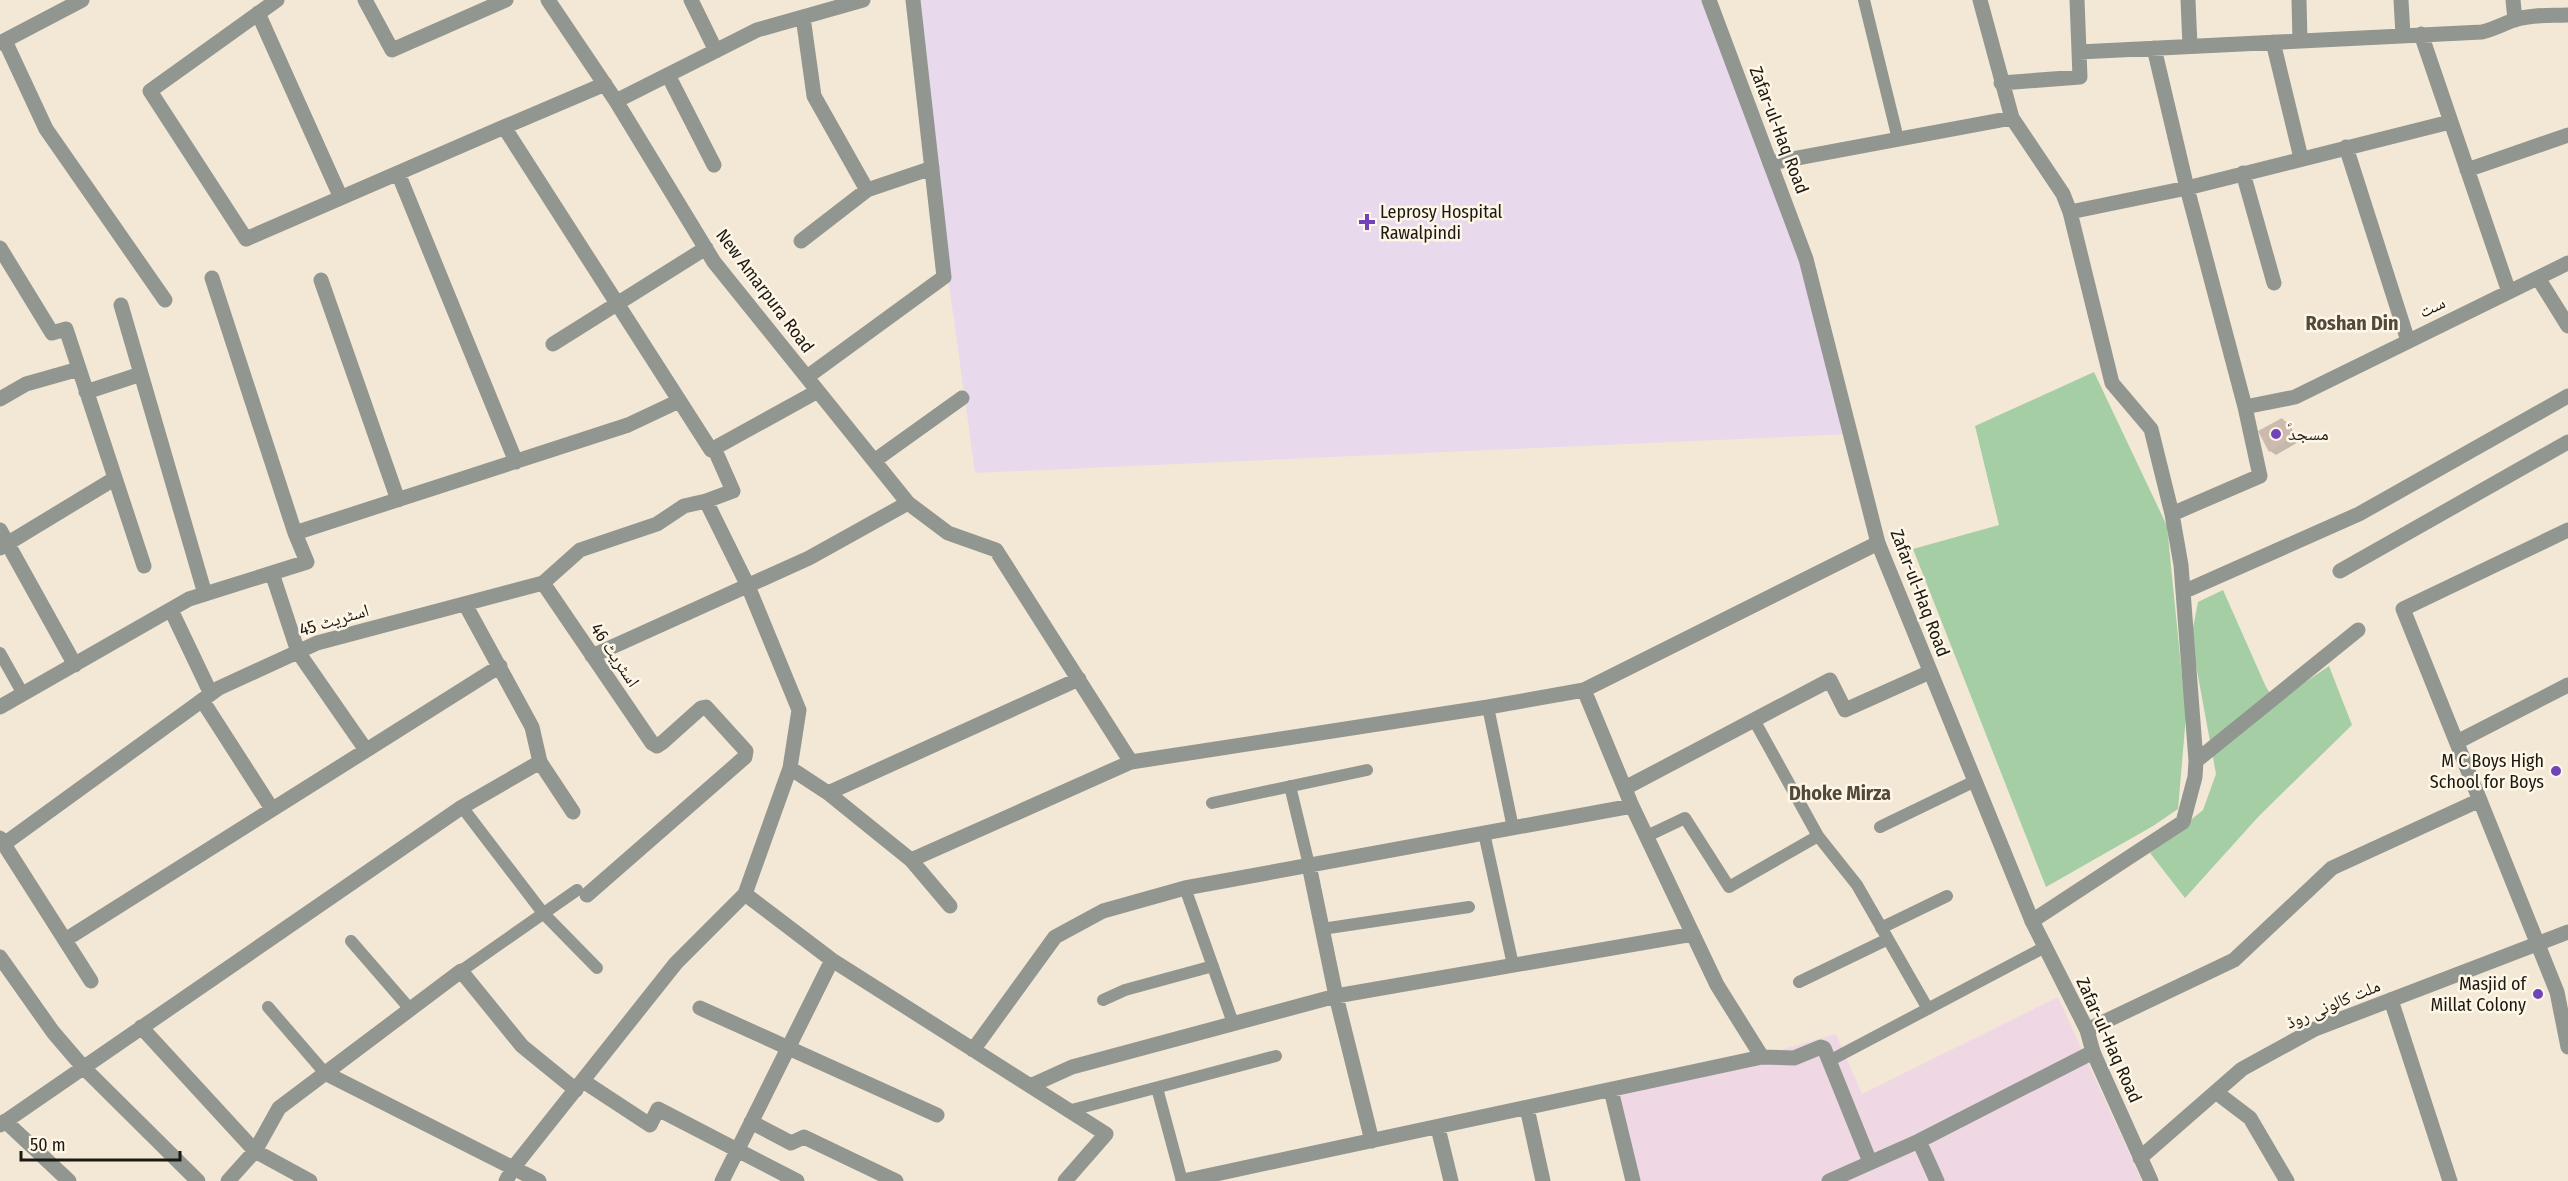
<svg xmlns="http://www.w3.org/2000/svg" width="2568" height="1181" font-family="'Fira Sans Condensed','Noto Naskh Arabic',sans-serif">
  <rect width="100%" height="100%" fill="#f3e8d6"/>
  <!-- industrial -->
  <path fill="#efd8e4" d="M2058,997L2142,1181H1636L1614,1097L1836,1034L1862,1094Z"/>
  <!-- medical -->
  <path fill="#e9d9ec" d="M910,0H1709L1806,259L1851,434L975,473Z"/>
  <!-- green -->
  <path fill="#a5cea5" d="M2094,372L2167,526L2186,716L2178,809L2153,826L2046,887L1913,549L1999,525L1975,426Z
    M2223,590L2266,687L2276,702L2329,666L2352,725L2259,816L2185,898L2150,853L2203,810L2216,774L2191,638L2198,602Z"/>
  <!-- shadow -->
  <path fill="#0003" d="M2282,419L2288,423L2300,441L2276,455L2270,451L2260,432Z"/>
  <!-- building -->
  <path fill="#ccbaaf" d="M2282,418L2295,437L2269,452L2258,431Z"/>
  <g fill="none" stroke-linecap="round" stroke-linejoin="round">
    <!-- service -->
    <path stroke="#919790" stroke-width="12" d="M1864,0L1898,139
      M0,653L23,694
      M1488,707L1513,828
      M1754,720L1818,836L1857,885L1928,1009
      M1290,786L1309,865
      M1212,803L1367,770
      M462,807L543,913L597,968
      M1880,827L1975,781
      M1484,833L1513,965
      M1647,836L1685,818L1729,887L1818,836
      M1185,888L1233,1023
      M1881,928L1947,896
      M1322,929L1469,907
      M351,941L410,1009
      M461,971L577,890
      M1799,982L1888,939
      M1103,1000L1125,990L1213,966
      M268,1007L325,1073
      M1829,1061L2045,947
      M1157,1088L1182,1181
      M1068,1111L1276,1056"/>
    <!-- minor -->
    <path stroke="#919790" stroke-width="15" d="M277,0L150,91L246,239L504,127
      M365,0L392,50L506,0
      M548,0L616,101L714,262L908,503L948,533L996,550L1131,762L1488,707L1584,690
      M691,0L716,51
      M1980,0L2012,118L2063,194L2070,212L2112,383L2151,429L2172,514L2181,565L2196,761L2195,777L2183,822L2032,921
      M2188,0L2190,46
      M2299,0L2300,41
      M2401,0L2403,35
      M2513,0L2515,20
      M258,13L341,198
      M803,17L814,96L867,190
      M2421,34L2509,292
      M5,41L46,129L165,300
      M2273,42L2301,158
      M0,43L82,0
      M2154,48L2187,188L2245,407L2295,397L2568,263
      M2079,52L2482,32C2494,29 2503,24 2514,20C2531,14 2551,16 2568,15
      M668,75L714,165
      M2001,83L2080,77L2077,0
      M605,84L504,127L711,450L818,391
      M616,101L757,30L863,0
      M2346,147L2408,341
      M1770,163L2012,118
      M2467,170L2568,135
      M398,173L516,462
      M2243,173L2274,283
      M2070,212L2187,188L2450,122
      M801,241L867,190L932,168
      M0,248L52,333L66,329L144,566
      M212,278L295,533L628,425L679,401
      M2538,278L2568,326
      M321,280L398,500
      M121,305L205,594
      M553,344L706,248
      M807,377L944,277L913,0
      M86,392L141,374
      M0,399L26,384L79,369
      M874,461L962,398
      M2172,514L2260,476L2245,407
      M0,530L75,665
      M2568,530L2403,609L2557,992L2568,1047
      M0,548L114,479
      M2340,571L2568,442
      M272,573L298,652L366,750
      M543,583L652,743L657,746L663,742L701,708L706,707L746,751L745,757L587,895
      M2183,592L2359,514L2568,396
      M465,604L532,727L540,762L573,812
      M171,610L211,694
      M592,656L809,558L908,503
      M202,700L272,809
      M0,707L189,599L307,562L295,533
      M2457,742L2568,685
      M2196,761L2358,630
      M790,768L828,793L911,860L950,906
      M1625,788L1830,680L1845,710L1930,672
      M828,793L1079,679
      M0,838L91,981
      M4,844L219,688L317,643L543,583L580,550L657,524L684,506L706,501
      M911,860L1131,762
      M1309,865L1336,996L1372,1141
      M745,894L832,960L1106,1134L1065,1181
      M65,940L500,666
      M0,957L53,1032L83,1067L198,1181
      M2391,1000L2450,1181
      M700,1008L937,1115
      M141,1027L255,1151L310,1181
      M2087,1030L2234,960L2332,868L2480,800
      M973,1050L1055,937L1103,911L1185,888L1632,806
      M1762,1057L1717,985L1632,806L1584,690L1878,543
      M325,1073L539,1181
      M583,1081L650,1125L658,1109L797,1181
      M1030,1086L1072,1067L1336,996L1693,934
      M1611,1090L1633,1181
      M2217,1093L2250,1118L2287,1181
      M1527,1108L1543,1181
      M5,1121L69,1181
      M751,1122L791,1143L804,1137L896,1181
      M0,1125L462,807L540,762
      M1438,1128L1451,1181
      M1919,1141L1937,1181
      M228,1181L255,1151L279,1108L461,971L522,1046L576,1090
      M506,1181L513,1168L676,963L745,894L790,768L799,710L748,586L706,501L733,491L714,448
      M722,1181L832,960
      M1183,1181L1762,1057L1794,1058L1821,1047L1824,1048L1870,1162
      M1829,1181L1919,1141L2093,1052"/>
    <!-- tertiary -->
    <path stroke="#919790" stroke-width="15" d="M1709,0L1806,259L1878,543L2032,921L2087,1030L2093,1052L2151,1181
      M2140,1158L2242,1069L2315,1029L2568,932"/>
  </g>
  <!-- markers -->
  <g fill="#7242b9" stroke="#fef6e7" stroke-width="2">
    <path d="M1364 213h6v6h6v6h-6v6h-6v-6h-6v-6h6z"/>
    <circle cx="2276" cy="434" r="6"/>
    <circle cx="2556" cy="771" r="6"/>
    <circle cx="2538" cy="994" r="6"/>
  </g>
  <g text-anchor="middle" stroke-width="5" stroke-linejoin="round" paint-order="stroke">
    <!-- street labels -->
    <g font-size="18" fill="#1c1812" stroke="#fef6e7">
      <text transform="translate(1779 130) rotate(69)" y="6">Zafar-ul-Haq Road</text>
      <text transform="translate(765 291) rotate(53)" y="6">New Amarpura Road</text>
      <text transform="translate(2432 307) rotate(-26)" y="6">ست</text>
      <text transform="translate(1920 593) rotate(69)" y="6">Zafar-ul-Haq Road</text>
      <text transform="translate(334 620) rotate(-17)" y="6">اسٹریٹ 45</text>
      <text transform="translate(615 655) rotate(56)" y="6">اسٹریٹ 46</text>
      <text transform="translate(2333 1004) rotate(-23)" y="6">ملت کالونی روڈ</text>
      <text transform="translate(2109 1040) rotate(66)" y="6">Zafar-ul-Haq Road</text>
    </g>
    <!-- poi labels -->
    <g font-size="18" fill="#1c1812" stroke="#fef6e7" text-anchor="start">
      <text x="1380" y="218">Leprosy Hospital<tspan x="1380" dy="21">Rawalpindi</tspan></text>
      <text x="2288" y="440">ؐمسجد</text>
      <text x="2544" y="767" text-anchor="end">M C Boys High<tspan x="2544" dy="21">School for Boys</tspan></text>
      <text x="2526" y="990" text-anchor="end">Masjid of<tspan x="2526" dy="21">Millat Colony</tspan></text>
    </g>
    <!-- neighbourhood labels -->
    <g font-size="20" font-weight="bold" fill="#52493b" stroke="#fef6e7">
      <text x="2352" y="330">Roshan Din</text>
      <text x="1840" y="800">Dhoke Mirza</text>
    </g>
  </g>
  <!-- scale -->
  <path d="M21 1151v9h159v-9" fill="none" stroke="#1c1812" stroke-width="3"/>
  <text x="30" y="1151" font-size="18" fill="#1c1812" stroke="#fef6e7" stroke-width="4.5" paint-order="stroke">50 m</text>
</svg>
